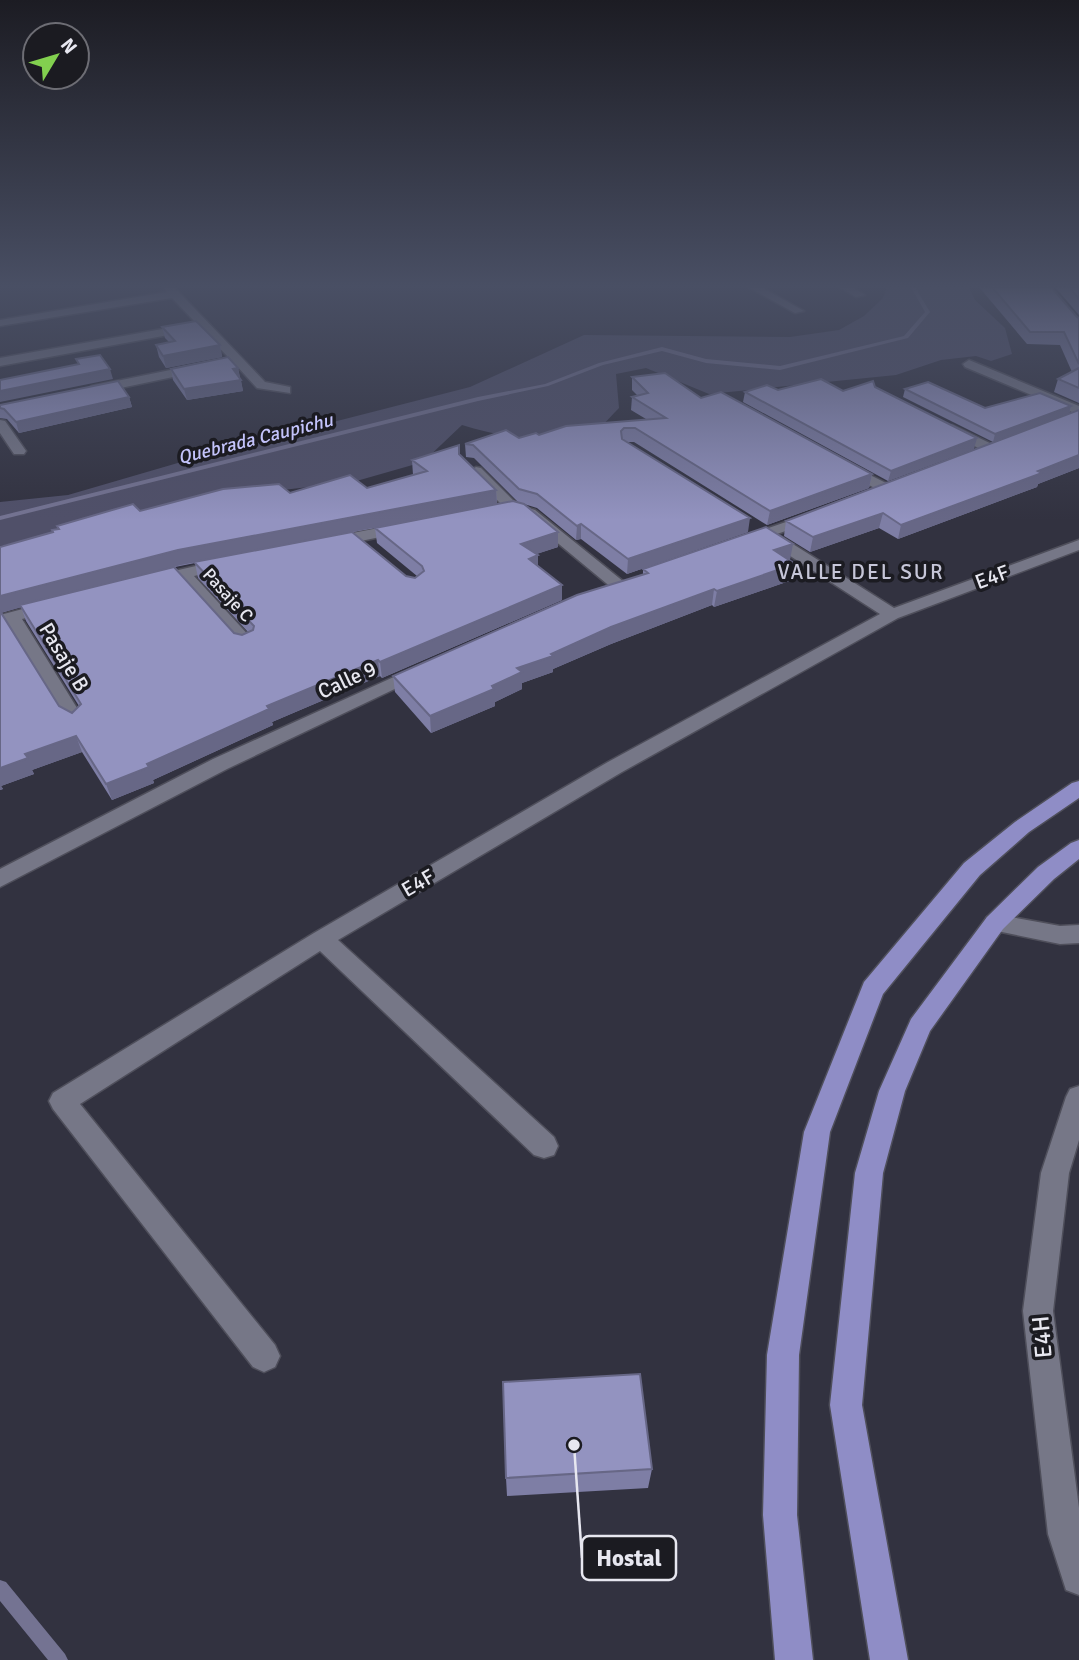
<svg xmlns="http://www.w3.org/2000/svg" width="1079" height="1660" font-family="Signika,sans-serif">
  <rect width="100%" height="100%" fill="#323240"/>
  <!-- green -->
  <path fill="#505069" d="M887,287H969L975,300L1005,328L1012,354L991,361L976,356L941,360L896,375L709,394L646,368L616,374L619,408C612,415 603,426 595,430C551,447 505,438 462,425L423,462L353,482L248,494L0,546V502L68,495L212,453L470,387L584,335L790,337L839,330L864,316L883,298Z"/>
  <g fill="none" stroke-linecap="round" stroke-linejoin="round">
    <!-- stream -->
    <path fill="#747392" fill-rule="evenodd" d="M911,287H915L930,312L908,338L780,370L706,363L662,351L603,365L548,386L478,401L0,520V516L478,397L545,384L599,363L662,347L706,359L780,366L904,336L925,312Z
      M0,1580L6,1582L65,1654L68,1660H48L0,1601Z"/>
    <defs>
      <path id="minor" d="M163,287H174L265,382L290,387V393L257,388L235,364L92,394L86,390L92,386L229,358L201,329L0,366V358L196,323L172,298L0,326V320L167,292Z
        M748,287H761L804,311L795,313Z
        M839,287H852L865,295L856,297Z
        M969,360L1079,406V415L965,367L963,364Z
        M0,420L5,421L26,451L24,454H14L0,433Z
        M952,425L998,447L1000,450L993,454L988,453L947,432L945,429Z
        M846,463L892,486L894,489L887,493L882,492L841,470L839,467Z
        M476,467L481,468L518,505L535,510L624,582L626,585L624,588H612L525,516L508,511L471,474L469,471Z
        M812,513L817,514L819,517L817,520L777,534L894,608L1079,540V550L898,618L622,772L338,940L554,1137L558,1146L554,1155L544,1158L534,1155L320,951L80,1104L275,1345L280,1356L275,1367L264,1372L253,1367L53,1109L49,1101L53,1093L314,933L608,762L880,614L764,539L747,545L739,540L742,537Z
        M404,523L412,528L409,531L332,547L324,542L332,537Z
        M222,560L230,565L228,568L194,576L252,639L255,643L252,647H240L179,579L154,585L146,580L148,577Z
        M49,602L55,603L57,607L55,611L22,619L85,721L76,727L67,721L7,623L0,625V615Z
        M418,666L424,667L427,671L424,675L227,769L0,887V869L213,759Z
        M995,914L1060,926L1079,925V943L1060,944L987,929L984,923L987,917Z
        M1079,1086V1140L1069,1173L1053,1311L1079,1508V1595L1066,1590L1048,1534L1023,1311L1041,1173L1066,1097L1070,1089Z"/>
      <path id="major" d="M1079,781V798L1029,832L980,875L883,994L830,1132L799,1355L797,1515L813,1660H775L763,1515L767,1355L804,1132L864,982L964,863L1015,822L1072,783Z
        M1079,840V859L1054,879L1003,929L930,1031L905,1091L883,1173L862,1405L908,1660H870L830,1405L855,1173L879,1091L911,1019L987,917L1038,867L1071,843Z"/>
    </defs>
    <!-- minor casing -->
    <use href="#minor" stroke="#4f4f5b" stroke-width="3"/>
    <!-- major casing -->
    <use href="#major" stroke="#4f4f5b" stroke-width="3"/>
    <!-- minor -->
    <use href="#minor" fill="#767787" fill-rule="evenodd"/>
    <!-- major -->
    <use href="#major" fill="#8f8dc6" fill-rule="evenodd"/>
  </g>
  <!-- wall -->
  <path fill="#7e7ea5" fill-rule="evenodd" d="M979,287H1051L1077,317L1079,318V403L1054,392L1058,379L1072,372L1060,345L1027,344Z
    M1055,287H1079V315Z
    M162,327L220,345L222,357L166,368L159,357L156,345L169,342L165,338Z
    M238,368L243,391L187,400L173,380L171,369Z
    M632,377L701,398L872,474L869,488L767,525L634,442H627L748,532L627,574L581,539L576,540L537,508L524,504L558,547L536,554L538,555V566L562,585V600L382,678L380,676L272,722L273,725L153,780L154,783L112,800L82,752L32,770L34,774L1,786L3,789L0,790V547L53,533L58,529L57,526L140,511L290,493L367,488L413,475L412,460L459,454L496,490L497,504L519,503L474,458L466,457L465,444L539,435L646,419L631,410L632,397L637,395L632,390ZM375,528L377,543L417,576L415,578L406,576L353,532ZM195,563L198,578L248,632L242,635L234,633L175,567ZM21,607L26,621L79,706L72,713L59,706L1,613Z
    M875,387L974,449L888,481L743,402L745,392L778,390L843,391Z
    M905,389L985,408L1071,406L1069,414L993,442L903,397Z
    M129,397L132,407L19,433L7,419L0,418V405Z
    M1079,410V468L1038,484L1037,487L898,539L879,528L810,552L784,536L786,521Z
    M788,560L795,564L792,580L714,607L712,605L611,644L553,669V672L522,683V689L495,702V706L431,733L395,692L393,676L643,574V569L790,560Z
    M652,1469L648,1488L507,1496L506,1478Z"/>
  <!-- shaded-wall -->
  <path fill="#676786" d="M220,345L222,357L166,368L163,356Z
    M238,368L240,379L233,369Z
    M110,369L113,379L0,402V391Z
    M241,380L243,391L187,400L184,389Z
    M129,397L132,407L19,433L16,422Z
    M1071,406L1069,414L993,442L995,434Z
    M977,438L974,449L888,481L891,471Z
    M1079,455V468L1038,484L1037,487L898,539L901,525Z
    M872,474L869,488L767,525L770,511Z
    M496,490L497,504L181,565L0,613V596L178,550Z
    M883,513L879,528L810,552L813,537Z
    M750,518L748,532L627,574L628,559Z
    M581,524V539L576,540L577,526Z
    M558,532V547L522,559L521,544Z
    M793,544L790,560L771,566L774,550Z
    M538,555V571L529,559Z
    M795,564L792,580L714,607L717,591Z
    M562,585V600L382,678L380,662Z
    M714,589L712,605L611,644L553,669V672L522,683V689L495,702V706L431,733L430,716L492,686L517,668L611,627Z
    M378,660L380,676L272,722L273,725L153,780L154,783L112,800L106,784L267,706Z
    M76,736L82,752L32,770L34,774L1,786L3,789L0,790V768L25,754Z"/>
  <!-- building -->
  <path fill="#9393c0" stroke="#676786" stroke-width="2" d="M992,287H1051L1077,317L1079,318V364L1064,332H1030Z
    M1069,287H1079V299Z
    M196,321L220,345L163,356L156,345L175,341L162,327Z
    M100,355L110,369L0,391V380L79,364L76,359Z
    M228,357L238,368L233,369L241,380L184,389L171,369Z
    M1079,368V388L1058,379Z
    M665,373L701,398L721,392L872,474L770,511L635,428H624L621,431L622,439L750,518L628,559L581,524L577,526L537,494L519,489L473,445L465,444L506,430L519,438L536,433L539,435L566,426L666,418L632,397L648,393L632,377Z
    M821,379L843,391L873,381L875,387L977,438L891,471L745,392L767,385L778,390Z
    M118,381L129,397L16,422L4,409L0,408V405Z
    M928,382L985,408L1040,393L1071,406L995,434L905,389Z
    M1079,410V455L1038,471L1042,473L901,525L883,513L813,537L786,521Z
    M459,445V454L496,490L178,550L0,596V547L53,532L52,530L59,529L57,526L133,504L140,511L223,489L279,484L290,493L350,475L367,488L427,471L412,460Z
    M513,501L524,504L558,532L521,544L538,555L529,559L562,585L380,662L378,660L267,706L269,709L147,764L149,767L106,784L76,736L25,754L28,758L0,768V611L59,706L72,713L81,704L20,605L174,567L234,633L242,635L253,630L254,626L194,562L352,532L406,576L415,578L424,571L422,566L375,528Z
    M766,527L793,544L774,550L795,564L717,591L714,589L611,627L551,654L553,656L517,668L522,672L492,686L494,689L430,716L393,676L577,595L648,573L643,569Z
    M640,1374L652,1469L506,1478L503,1382Z"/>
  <!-- sky -->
  <linearGradient id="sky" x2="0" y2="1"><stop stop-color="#1c1c23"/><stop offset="0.55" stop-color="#494f64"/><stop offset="1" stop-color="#494f64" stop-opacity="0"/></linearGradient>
  <rect width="1079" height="520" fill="url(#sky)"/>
  <g text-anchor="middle" stroke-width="7" stroke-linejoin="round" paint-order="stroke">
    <!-- far-street labels -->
    <g font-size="18" fill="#e7e7f0" stroke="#1b1b21">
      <text transform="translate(228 595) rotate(48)" y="6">Pasaje C</text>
    </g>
    <!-- far-water labels -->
    <g font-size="19" font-style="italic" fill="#c3c3fb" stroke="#1b1b21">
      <text transform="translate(255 438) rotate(-14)" y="7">Quebrada Caupichu</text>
    </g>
    <!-- far-quarter labels -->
    <g font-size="21" letter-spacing="2" fill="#c6c6d8" stroke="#1b1b21">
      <text x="861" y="579">VALLE DEL SUR</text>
    </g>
    <!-- street labels -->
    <g font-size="21" fill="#e7e7f0" stroke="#1b1b21">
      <text transform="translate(992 577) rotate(-20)" y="7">E4F</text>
      <text transform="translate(64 657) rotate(59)" y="7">Pasaje B</text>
      <text transform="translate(347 680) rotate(-25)" y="7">Calle 9</text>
      <text transform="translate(418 883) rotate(-30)" y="7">E4F</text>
    </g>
    <!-- near-street labels -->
    <g font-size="24" fill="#e7e7f0" stroke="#1b1b21">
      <text transform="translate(1042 1337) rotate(-95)" y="8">E4H</text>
    </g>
  </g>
  <!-- callouts -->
  <path fill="none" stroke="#e7e7f0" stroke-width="2.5" d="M574 1445L582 1558"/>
  <circle fill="#e7e7f0" stroke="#1b1b21" stroke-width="2.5" cx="574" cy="1445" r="7"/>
  <rect fill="#1b1b21" stroke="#e7e7f0" stroke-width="2.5" x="582" y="1536" width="94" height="44" rx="7"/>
  <g font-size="23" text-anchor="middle" font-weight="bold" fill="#e7e7f0">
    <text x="629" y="1566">Hostal</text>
  </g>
  <!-- north arrow -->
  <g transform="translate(56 56) rotate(52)"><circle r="33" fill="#1b1b21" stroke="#6d6d74" stroke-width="2"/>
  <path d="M0-5L12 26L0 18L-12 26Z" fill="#82d04f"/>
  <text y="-10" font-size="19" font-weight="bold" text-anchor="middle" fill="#e7e7f0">N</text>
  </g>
</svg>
